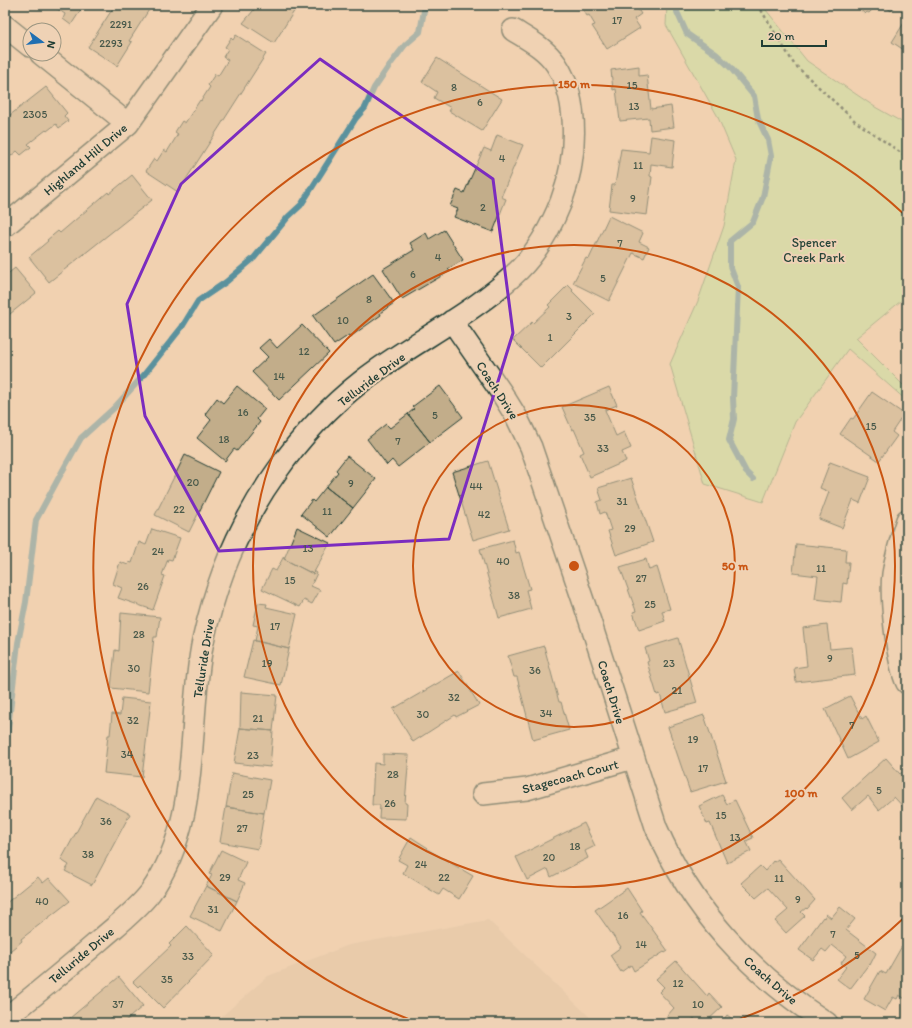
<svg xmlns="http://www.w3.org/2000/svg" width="912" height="1028" font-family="Itim,sans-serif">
  <rect width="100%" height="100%" fill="#f1d1b0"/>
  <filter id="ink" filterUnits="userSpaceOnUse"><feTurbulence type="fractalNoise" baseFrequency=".025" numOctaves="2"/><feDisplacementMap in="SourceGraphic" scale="8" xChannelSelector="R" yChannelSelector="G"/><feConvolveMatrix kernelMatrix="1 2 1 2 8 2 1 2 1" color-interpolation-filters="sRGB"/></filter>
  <g filter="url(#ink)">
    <!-- built -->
    <path fill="#dfc3a3" d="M488,920L596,1023H214L268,976L349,945Z"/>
    <!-- green -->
    <path fill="#bee39e" stroke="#6e9069" d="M667,5H762L807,61L875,107L907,125V296L856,338L907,389V401L848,349L795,422L763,502L705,484L670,364L698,301L724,226L736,160L717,115L666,25Z"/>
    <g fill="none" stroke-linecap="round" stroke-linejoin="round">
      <!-- stream -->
      <path stroke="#5a919d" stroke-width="6" d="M678,5L677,12L687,34L716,54L730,67L754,96L758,119L768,140L771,156L763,197L753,222L730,241V266L738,287L733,398L734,419L729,440L746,472L753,479
        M5,754L18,643L26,602L36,520L63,470L81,438L114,408L143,376L182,327L198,301L226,282L254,258L288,217L301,205L356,118L365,108L374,88L389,66L405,45L420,32L425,5"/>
    </g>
    <!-- building -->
    <path fill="#c2ad8a" stroke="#1f3d34" d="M58,5H84L71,25L63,19L65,14L56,8Z
      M115,5H152L129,41L132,42L117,66L88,47Z
      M258,5H298L274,43L243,23Z
      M580,5H635L641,14L634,19L640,28L607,49L592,26L595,25L589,15L587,16Z
      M855,5H873L871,7L873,9L869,13L867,12L865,14Z
      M884,5H897L891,11Z
      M907,18V52L892,42Z
      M236,35L266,54L178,192L146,171L154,159L157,161L164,150L167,152L178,134L175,132L182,121L185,123L200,100L201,101L210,87L208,85L215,74L218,76L228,60L223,57L228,49L225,47L231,38L233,40Z
      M437,58L502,99L482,131L449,111L451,108L434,98L437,92L422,82Z
      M639,66V76L647,75L651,109L671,106L674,127L650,130L649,118L620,121L616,89L613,90L611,70Z
      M46,87L67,113L64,116L68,121L59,128L56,124L47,131L46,130L28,144L31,147L21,155L17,151L5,161V119Z
      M497,135L523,145L501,197L506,199L493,232L454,217L458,209L450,206L457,190L464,193L484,148L491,151Z
      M651,136L675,140L672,167L651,164L650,176L652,177L647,215L609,210L612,185H615L621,149L649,152Z
      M132,175L152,200L49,282L29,257L48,241L47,240L58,231L60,233L108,192L109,194Z
      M609,216L643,233L639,242L649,247L644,258L633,253L609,301L573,283L586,258L589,259Z
      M444,230L463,260L448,269L450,271L402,299L383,269L414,250L410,243L426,233L429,239Z
      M15,268L36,293L5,318V276Z
      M373,274L394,303L380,313L381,315L350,337L349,335L334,345L313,316Z
      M568,285L573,290L572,291L595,314L541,368L513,340L532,322L533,323L550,307L548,305Z
      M302,325L329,353L279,400L252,372L268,357L259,348L269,339L277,348Z
      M237,386L265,409L257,419L260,422L237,451L234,449L225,461L197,438L211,420L205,414L217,398L223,403Z
      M440,386L463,417L430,442L408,414L414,409L412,407Z
      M609,387L617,405L605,410L616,436L624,432L631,448L622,452L626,461L590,477L580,454L584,452L574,429L572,430L562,407Z
      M872,392L904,414L892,432L897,436L879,461L840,434L851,418L853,419Z
      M408,414L430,442L398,467L392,460L387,465L367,439L386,424L390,428Z
      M185,455L219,472L189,532L155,515Z
      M347,456L376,479L353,508L326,487L338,472L336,470Z
      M488,461L509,529L473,540L452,472Z
      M830,462L870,477L860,503L853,500L842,528L819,519L829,492L820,488Z
      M631,478L653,542L616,555L608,531L611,530L605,512L600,514L597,502L602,500L598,488Z
      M326,487L353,508L330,537L301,514L312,500L314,502Z
      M297,527L330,543L313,574L284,559Z
      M152,529L180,538L172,560L168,559L162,575L165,576L153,610L118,598L122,588L113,584L120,562L128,565L129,562L132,563L139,542L146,545Z
      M513,540L516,553L519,552L530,589L526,590L531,609L499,618L480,549Z
      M796,544L846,549L845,562H849L847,584L843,583L841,602L815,599L818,576L793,573Z
      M284,556V559L313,574L314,571L317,573L311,586L320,590L312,604L304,600L300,607L262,589L272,569L276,571Z
      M646,559L649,570L657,567L670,609L662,611L665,621L639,630L633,612L636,611L620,567Z
      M258,603L267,604L266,607L297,614L289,649L255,641L258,626L253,625Z
      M121,613L160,617L157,637H154L148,692L111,688L115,650L119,651Z
      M827,625L830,649L852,647L855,675L796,682L794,668L807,666L803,628Z
      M678,638L697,703L665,712L660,694L657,695L647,662L649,661L645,648Z
      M253,640L289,649L281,685L244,677Z
      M544,646L559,702H561L569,730L533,740L517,677H514L508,656Z
      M459,671L479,705L456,717L455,715L413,742L393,709Z
      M241,692L277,695L273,731L240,728Z
      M850,696L862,719L866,716L879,742L848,759L825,709Z
      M122,698L151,701L142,777L104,773L108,735H110L112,714L120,715Z
      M704,715L726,781L690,792L668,727Z
      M240,728L273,731L270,767L234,763Z
      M383,754L409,755L405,803L407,804L406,819L379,818L380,805H372L374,763L383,764Z
      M886,758L900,774L904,771L907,774V811L894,797L879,810L868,796L852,810L842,798Z
      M232,773L270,780L264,813L226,807Z
      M722,795L727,804L735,800L753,838L746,841L751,851L727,863L710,823L707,824L699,806Z
      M96,796L130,814L92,885L65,871L69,865L61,860Z
      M226,807L264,813L258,849L220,842Z
      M584,823L595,846L585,851L588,858L551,877L548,869L527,880L516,857Z
      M411,837L428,848L427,849L473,876L459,899L443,889L439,895L403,873L407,865L398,860Z
      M221,850L246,862L238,880L245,883L237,901L206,886L212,875L209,874Z
      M778,859L815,900L807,909L806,908L801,912L805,916L786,933L775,921L788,910L768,888L756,898L741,883L760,866L765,871L773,861L774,862Z
      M38,877L43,883L49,878L70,901L21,939L22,941L5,955V904Z
      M206,886L237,901L222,931L190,916Z
      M627,888L642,911L640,912L668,951L665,953L664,952L634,971L631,965L621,972L610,955L621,947L595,910Z
      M840,907L855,919L846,930L876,953L870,965L869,964L850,989L837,979L846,967L841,963L846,956L832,945L826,952L822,949L813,960L799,950L823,917L824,918L826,914L831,918Z
      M187,926L214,955L163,1008L140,985L138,987L133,982L171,946L169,944Z
      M902,946L907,949V1000L899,995L897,999L893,997L885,1011L864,999L880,971L886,974Z
      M676,961L707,996L709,993L722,1007L705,1023H698L694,1018L688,1023H671L666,1017L674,1008L659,992L664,987L656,979Z
      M119,977L143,1006L123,1023H64Z
      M727,1015L738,1023H721Z"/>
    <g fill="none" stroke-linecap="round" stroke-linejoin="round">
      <defs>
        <path id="minor" d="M5,26L30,46
          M41,54L128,124
          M5,226L128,124L212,5
          M452,321L501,392L517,418L531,447L590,621L656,827C691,909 752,975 827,1023
          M907,520C901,538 896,555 893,574C890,596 897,663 907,683
          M483,794L527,789L633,758
          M5,1019C37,993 69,967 100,940C117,925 136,911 150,893C203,821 186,723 203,641C216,581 241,521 277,471C300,438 330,406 362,381C412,342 473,315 519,270C538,251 551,227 561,202C576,163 581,101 556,64C545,48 529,40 513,30"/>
      </defs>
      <!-- minor casing -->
      <use href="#minor" stroke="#1f3d34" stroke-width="24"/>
      <!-- path -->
      <path stroke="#1f3d34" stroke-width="2.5" stroke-dasharray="3 3" stroke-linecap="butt" d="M758,5L794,64L855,121L907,157"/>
      <!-- minor -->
      <use href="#minor" stroke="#efd2b5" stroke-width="21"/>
    </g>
  </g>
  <!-- marked area -->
  <path d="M0 0H912V1028H0ZM320,59L493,179L513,333L449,539L219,551L145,416L127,304L181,184Z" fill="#f1d1b0" fill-opacity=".55" fill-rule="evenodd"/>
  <path fill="none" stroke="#7b2cbf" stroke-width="3" stroke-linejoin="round" d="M320,59L493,179L513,333L449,539L219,551L145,416L127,304L181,184Z"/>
  <!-- distance rings -->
  <g fill="none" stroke="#ca5512" stroke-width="2">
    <circle cx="574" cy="566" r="161"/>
    <circle cx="574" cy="566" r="321"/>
    <path d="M906 916A482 482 0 0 1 731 1022M417 1022A482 482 0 1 1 906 216"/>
  </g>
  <g text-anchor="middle" stroke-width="4" stroke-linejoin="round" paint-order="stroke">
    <!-- number labels -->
    <g font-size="11" fill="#48594a">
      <text x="617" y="24">17</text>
      <text x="121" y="28">2291</text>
      <text x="111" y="47">2293</text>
      <text x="632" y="89">15</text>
      <text x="454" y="91">8</text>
      <text x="480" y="106">6</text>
      <text x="634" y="110">13</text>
      <text x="35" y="118">2305</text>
      <text x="502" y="162">4</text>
      <text x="638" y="169">11</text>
      <text x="633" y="202">9</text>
      <text x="483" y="211">2</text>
      <text x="620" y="247">7</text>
      <text x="438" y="261">4</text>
      <text x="413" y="278">6</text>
      <text x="603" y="282">5</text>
      <text x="369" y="303">8</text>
      <text x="569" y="320">3</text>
      <text x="343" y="324">10</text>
      <text x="550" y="341">1</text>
      <text x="304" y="355">12</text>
      <text x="279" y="380">14</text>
      <text x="243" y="416">16</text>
      <text x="435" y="419">5</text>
      <text x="590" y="421">35</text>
      <text x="871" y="430">15</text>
      <text x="224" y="443">18</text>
      <text x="398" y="445">7</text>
      <text x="603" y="452">33</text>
      <text x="193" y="486">20</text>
      <text x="351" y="487">9</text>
      <text x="476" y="490">44</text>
      <text x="622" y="505">31</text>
      <text x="179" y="513">22</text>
      <text x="327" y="515">11</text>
      <text x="484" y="518">42</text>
      <text x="630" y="532">29</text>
      <text x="308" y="552">13</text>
      <text x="158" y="555">24</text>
      <text x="503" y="565">40</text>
      <text x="821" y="572">11</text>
      <text x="641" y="582">27</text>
      <text x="290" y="584">15</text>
      <text x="143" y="590">26</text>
      <text x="514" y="599">38</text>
      <text x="650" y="608">25</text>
      <text x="275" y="630">17</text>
      <text x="139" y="638">28</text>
      <text x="830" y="662">9</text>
      <text x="267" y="667">19</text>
      <text x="669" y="667">23</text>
      <text x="134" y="672">30</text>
      <text x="535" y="674">36</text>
      <text x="677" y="694">21</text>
      <text x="454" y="701">32</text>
      <text x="546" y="717">34</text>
      <text x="423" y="718">30</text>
      <text x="258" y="722">21</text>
      <text x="133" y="724">32</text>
      <text x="852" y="729">7</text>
      <text x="693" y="743">19</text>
      <text x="127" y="758">34</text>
      <text x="253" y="759">23</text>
      <text x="703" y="772">17</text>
      <text x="393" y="778">28</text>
      <text x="879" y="794">5</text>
      <text x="248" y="798">25</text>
      <text x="390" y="807">26</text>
      <text x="721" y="819">15</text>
      <text x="106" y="825">36</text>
      <text x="242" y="832">27</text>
      <text x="735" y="841">13</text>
      <text x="575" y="850">18</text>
      <text x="88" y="858">38</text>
      <text x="549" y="861">20</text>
      <text x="421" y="868">24</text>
      <text x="225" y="881">29</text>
      <text x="444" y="881">22</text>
      <text x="779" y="882">11</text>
      <text x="798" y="903">9</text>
      <text x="42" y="905">40</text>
      <text x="213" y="913">31</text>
      <text x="623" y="919">16</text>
      <text x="833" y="938">7</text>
      <text x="641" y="948">14</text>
      <text x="857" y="959">5</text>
      <text x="188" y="960">33</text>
      <text x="167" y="983">35</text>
      <text x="678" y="987">12</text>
      <text x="118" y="1008">37</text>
      <text x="698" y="1008">10</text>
    </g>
    <!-- street labels -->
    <g font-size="13" fill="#1f3d34" stroke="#efd2b5">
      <text transform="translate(85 159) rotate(-40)" y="5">Highland Hill Drive</text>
      <text transform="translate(371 379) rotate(-37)" y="5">Telluride Drive</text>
      <text transform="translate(498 390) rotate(57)" y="5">Coach Drive</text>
      <text transform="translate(203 658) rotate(-81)" y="5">Telluride Drive</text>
      <text transform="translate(612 692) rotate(73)" y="5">Coach Drive</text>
      <text transform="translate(570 776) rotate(-15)" y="5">Stagecoach Court</text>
      <text transform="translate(81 955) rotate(-40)" y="5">Telluride Drive</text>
      <text transform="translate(771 980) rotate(41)" y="5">Coach Drive</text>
    </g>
    <!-- park labels -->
    <g font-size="13" fill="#274539" stroke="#efd2b5">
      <text x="814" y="247">Spencer<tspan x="814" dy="15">Creek Park</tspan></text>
    </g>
  </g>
  <circle cx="574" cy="566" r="6" fill="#ca5512" stroke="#efd2b5" stroke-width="2"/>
  <g font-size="12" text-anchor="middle" font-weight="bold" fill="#ca5512" stroke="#efd2b5" stroke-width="4" stroke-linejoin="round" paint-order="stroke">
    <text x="574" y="88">150 m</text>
    <text x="735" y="570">50 m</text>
    <text x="801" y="797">100 m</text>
  </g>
  <!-- margin -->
  <rect width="912" height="1028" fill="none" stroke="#efd2b5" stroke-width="20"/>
  <rect x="10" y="10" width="892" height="1008" fill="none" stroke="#1f3d34" stroke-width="1.5" filter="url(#ink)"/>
  <!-- north arrow -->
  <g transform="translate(42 42) rotate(105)"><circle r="19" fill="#efd2b5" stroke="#9c9681"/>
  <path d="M0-3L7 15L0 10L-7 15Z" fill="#1f6fb2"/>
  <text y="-6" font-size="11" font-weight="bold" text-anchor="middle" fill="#1f3d34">N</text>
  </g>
  <!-- scale -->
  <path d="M762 40v6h64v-6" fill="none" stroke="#1f3d34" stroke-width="2"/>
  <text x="768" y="40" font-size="12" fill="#1f3d34" stroke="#efd2b5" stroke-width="3" paint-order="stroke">20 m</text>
</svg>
